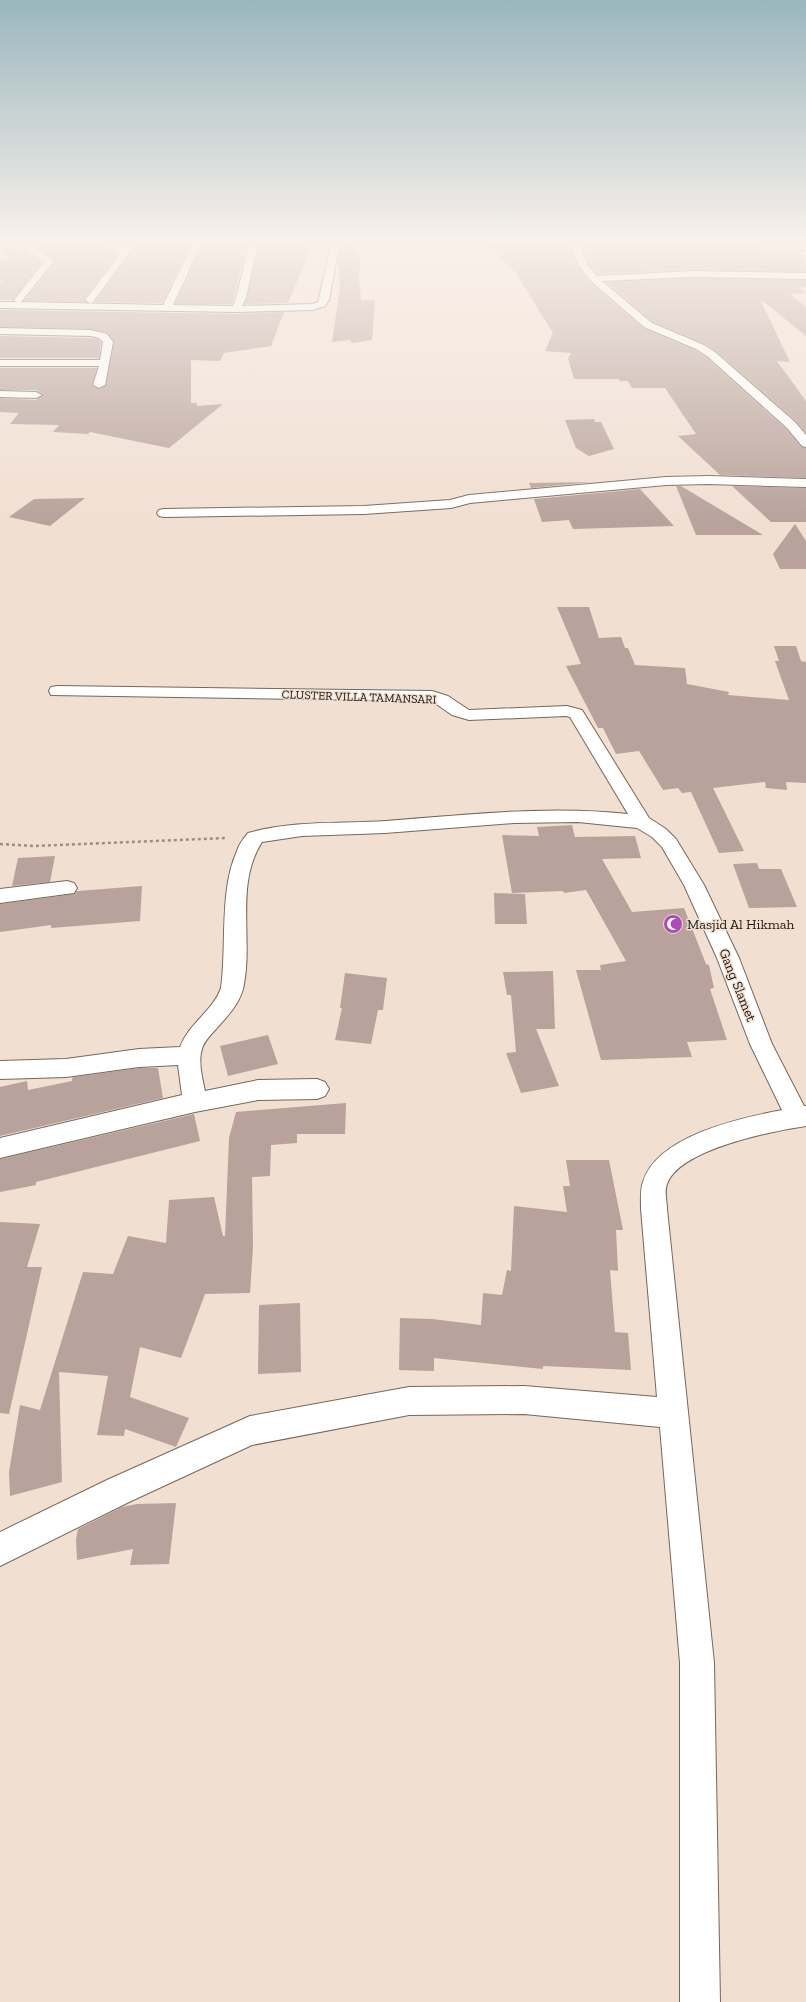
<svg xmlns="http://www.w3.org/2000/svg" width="806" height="2002" font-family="'Zilla Slab',serif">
  <rect width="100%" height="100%" fill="#f1dfd2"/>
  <!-- building -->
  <path fill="#b8a29b" d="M29,242H97L118,254L84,299L85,302L24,301L55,261Z
    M138,242H192L162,303L95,302Z
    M203,242H248L232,304H175Z
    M259,242H305L304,246H312L288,303L244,304L247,298Z
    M347,242H356V247H358V255H361L359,278L361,300H375L372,340L352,343L350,340L332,342L340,288L338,262L341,247H346Z
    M483,242H569L578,267L590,282L643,328L695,350L706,357L786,429L801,447L806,448V478L720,475L678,436L696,434L665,388H632L628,381H620L619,379H574L568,359L571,353L545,351L553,333L515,272Z
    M580,242H767L761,247L763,250L801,251L806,264V272L692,270L598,274L589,265Z
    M18,246L42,262L13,300H0V284L4,281H0V260L11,258L3,253L7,252L3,249Z
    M692,278L806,280V287L800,288L806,293L790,294L806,307V336L760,299L790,362L777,361L806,401V433L796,421L716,351L705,344L653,322L606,282Z
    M0,310L236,314L284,312L271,346L224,353L220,361L191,360V403H197V406L223,404L169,448L90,432L88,434L53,432L59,425L10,424L19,413L0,412V398L36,400L43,394L36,390H0V368H97L92,386L100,389L106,385L114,342L107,333L91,329L0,327Z
    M0,336L91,338L98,339L101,343L99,358H0Z
    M594,419L595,422H601L614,449L589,456L576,448L565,420Z
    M592,482L531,488L529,483Z
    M676,486H681L763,535H696Z
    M732,486L806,488V522H771Z
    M640,489L674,526L573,529L569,520L542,522L534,499Z
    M85,498L50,526L9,517L34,499Z
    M795,524L806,541V569H780L773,554Z
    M557,607H589L599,638L621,637L625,648H628L635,665L685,668L687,684L729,692L728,695L789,700L775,661H779L774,646H796L801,661L806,662V783L786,782L787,790L766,788L765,782L713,788L744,851L719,853L691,792L682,793L678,788L663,790L639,751L616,754L603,728H598L566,666L581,664Z
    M572,825L575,837L635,836L641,858L602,859L632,912L684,908L706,964L709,965L714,988L710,989L727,1040L687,1042L692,1057L601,1060L576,970H601L600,965L626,961L586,890L564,893L563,891L512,893L502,835L539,836L537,827Z
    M55,856L50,882L12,886L18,858Z
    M757,863L759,869H781L797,907L749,908L733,864Z
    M142,886L140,921L51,928V925L0,932V904L74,894L77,891Z
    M494,893L525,894L527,924H495Z
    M553,971L555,1029H536L559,1086L521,1093L506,1053L516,1052L511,995H507L503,972Z
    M345,973L387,978L383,1010H378L371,1044L335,1040L342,1008H340Z
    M268,1035L278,1064L228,1076L220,1046Z
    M139,1068H158L163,1098L0,1136V1087L27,1081L28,1090L72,1081V1078L74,1077Z
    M346,1103L345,1134H297V1143L271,1145L270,1176L252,1177L253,1247L250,1293L205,1294L181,1358L140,1347L130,1397L189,1418L176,1447L125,1429L124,1436L97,1435L108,1376L59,1372L62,1482L10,1496L9,1472L20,1405L40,1410L83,1272L113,1274L128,1236L166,1243L169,1200L214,1197L223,1236H225L229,1138L236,1112Z
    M194,1114L200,1141L36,1182V1185L0,1192V1159Z
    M566,1160H609L623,1230H616L618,1271L610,1270L615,1332L628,1333L631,1370L543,1366V1369L434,1358V1371L399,1370L400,1318L432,1319L481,1325L483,1293L502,1295L507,1270L511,1271L514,1206L567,1212L563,1186H570Z
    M0,1222L40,1224L27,1267H42L9,1414L0,1413Z
    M300,1303L301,1372L258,1374L259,1305Z
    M176,1503L169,1564L130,1565L133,1549L77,1560L76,1540L78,1529L122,1507L137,1504Z"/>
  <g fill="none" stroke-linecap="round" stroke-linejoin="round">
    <defs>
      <path id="street" d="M0,242H26L54,261L21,302L163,305L194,242H202L173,305L233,306L236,298L250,242H258L246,298L242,306L312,304L318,302L332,242H340L329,300L325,306L313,310L236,312L0,308V302H17L14,300L44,262L18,244L0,248Z
        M98,242H109L123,249L128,242H137L93,302L90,303L85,300L120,254Z
        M570,242H578L588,266L597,276L692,271L806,273V279L692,277L602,281L652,323L704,345L715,352L795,422L806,435V447L802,446L787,428L707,356L696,349L644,327L591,281L579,266Z
        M766,244H806V250L763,249L762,247Z
        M0,328L91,330L107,334L113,342L105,385L99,388L93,385L99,366H0V360H100L103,342L99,338L91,336L0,334Z
        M0,391L36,392L42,395L36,398L0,397Z
        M709,476L806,479V487L709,484L666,485L470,503L451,508L364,514L164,517L159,516L157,513L159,510L164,509L364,506L450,500L469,495L666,477Z
        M57,686L432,691L448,696L469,710L567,706L582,710L649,818L666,829L676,839L704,885L739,958L772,1044L804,1106H806V1126C773,1131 679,1149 667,1184C664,1192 667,1201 667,1209L714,1663L720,2002H680V1663L660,1427L524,1414L409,1415L252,1445L129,1502L0,1566V1532L107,1480L250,1416L409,1387L524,1386L657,1397L641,1209C641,1200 640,1190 643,1182C657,1136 740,1118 782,1110L750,1044L717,958L684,885L662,847L652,837L637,828L578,822L514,823L385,833L302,836L262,842C234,885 254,941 243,989C239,1004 227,1017 216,1029C211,1035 204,1041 202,1049C198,1061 202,1077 205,1091L258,1080L317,1079L325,1082L329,1089L325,1096L317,1099L258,1100L195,1112L0,1158V1138L182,1095L178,1065L139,1067L66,1077L0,1079V1061L66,1059L139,1049L180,1047C189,1023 213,1011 221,988C227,945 219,891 237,851C239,844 244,838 248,833C294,820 340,824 386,821C467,815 547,805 628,814L570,717L566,716L469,720L452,715L432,701L51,695L49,691L51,687Z
        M67,881L74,883L77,888L74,893L0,903V889Z"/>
    </defs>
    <!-- street casing -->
    <use href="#street" stroke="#76675b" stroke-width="2"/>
    <!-- path -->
    <path stroke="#9b8e84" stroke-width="2.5" stroke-dasharray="3 3" stroke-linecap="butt" d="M0,844L34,846L227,838"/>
    <!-- street -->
    <use href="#street" fill="#fff" fill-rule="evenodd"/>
  </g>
  <!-- sky -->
  <linearGradient id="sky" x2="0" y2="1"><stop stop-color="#9ab6be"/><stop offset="0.46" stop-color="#f9f1eb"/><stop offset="1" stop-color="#f9f1eb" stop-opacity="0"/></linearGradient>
  <rect width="806" height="523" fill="url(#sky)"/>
  <!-- icons -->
  <defs>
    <symbol id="mosque-disc" viewBox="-11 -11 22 22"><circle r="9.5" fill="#ab4db7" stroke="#f1dfd2"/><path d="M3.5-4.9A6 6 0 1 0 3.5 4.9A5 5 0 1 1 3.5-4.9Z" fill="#fff"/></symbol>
  </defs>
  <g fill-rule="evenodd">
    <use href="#mosque-disc" x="662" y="913" width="22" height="22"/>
  </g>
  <g text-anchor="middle" stroke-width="3" stroke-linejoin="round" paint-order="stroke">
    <!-- far-street labels -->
    <g font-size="12" fill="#1c1611" stroke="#f1dfd2">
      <text transform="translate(359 697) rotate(2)" y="4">CLUSTER VILLA TAMANSARI</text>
    </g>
    <!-- poi labels -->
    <g font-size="14" fill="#1c1611" stroke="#f1dfd2" text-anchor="start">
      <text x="687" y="929">Masjid Al Hikmah</text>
    </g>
    <!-- street labels -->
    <g font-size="14" fill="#1c1611" stroke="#f1dfd2">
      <text transform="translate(738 985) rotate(68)" y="5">Gang Slamet</text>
    </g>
  </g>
</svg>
